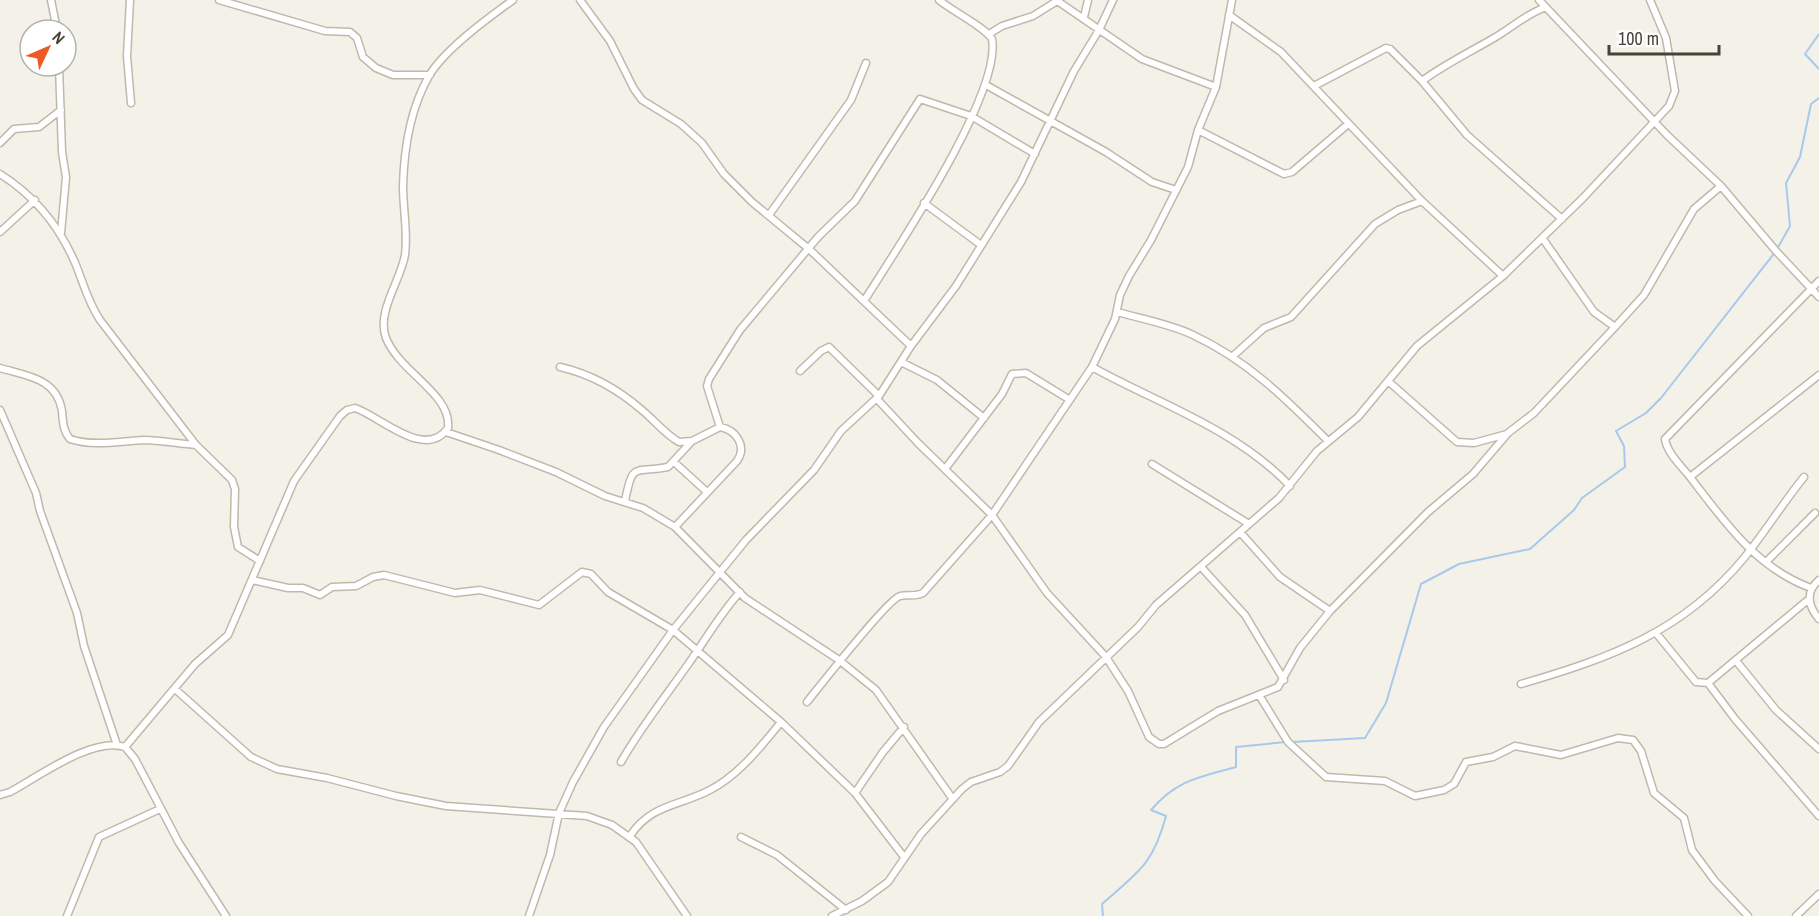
<svg xmlns="http://www.w3.org/2000/svg" width="1819" height="916" font-family="'Archivo Narrow',sans-serif">
  <rect width="100%" height="100%" fill="#f3f1e8"/>
  <g fill="none" stroke-linecap="round" stroke-linejoin="round">
    <!-- stream -->
    <path stroke="#a8c9ec" stroke-width="2" d="M1819,34L1805,54L1819,69
      M1292,742L1365,738L1386,703L1421,584L1459,564L1530,549L1574,510L1582,498L1625,467L1624,446L1616,431L1646,413L1661,398L1776,251L1790,226L1786,183L1800,157L1811,104L1819,98
      M1103,916L1102,904C1138,872 1153,865 1166,816L1151,810C1176,780 1200,777 1236,767V747L1286,742"/>
    <defs>
      <path id="minor" d="M51,0L57,30
        M130,0L127,56L131,103
        M219,0L325,31L350,32L357,38L363,57L376,68L393,75H430
        M580,0L610,41L634,89L642,100L681,124L702,143L724,174L752,202L809,249L911,346
        M1056,0L1142,59L1216,87
        M1539,0L1667,135L1721,186L1776,251L1819,297
        M1229,15L1281,52L1422,201L1503,276
        M1084,17L1088,0
        M989,34L1002,26L1033,16L1057,1
        M59,66L62,152L66,177L61,233
        M1422,81C1445,64 1470,52 1494,38C1513,27 1526,14 1546,7
        M986,85L1106,152L1152,182L1176,190
        M1314,86L1386,48L1390,49L1422,81L1467,135L1562,219
        M1198,130L1284,174L1292,172L1347,125
        M0,143L14,129L39,127L61,110
        M0,174C35,196 60,227 76,265C84,285 88,302 100,320L196,445L232,480L235,489L234,527L238,547L260,561
        M924,203L981,245
        M769,215L851,100L866,63
        M0,232L35,200
        M1543,239L1594,312L1615,327
        M864,301C896,250 1002,94 992,39C985,27 952,11 939,0
        M1117,312C1142,319 1170,324 1193,335C1247,360 1286,399 1328,441
        M1233,356L1264,328L1291,317L1375,224L1398,210L1422,201
        M901,362L937,380L984,418
        M560,367C591,374 619,390 643,411C655,421 665,434 679,442L692,441L720,427C737,430 747,447 737,461L675,527
        M1092,367C1159,404 1236,429 1290,486
        M0,368C27,376 57,378 62,411C63,422 63,431 70,439C94,447 120,441 144,440C161,440 179,444 196,445
        M800,371L821,351L829,347L879,396
        M1388,381L1457,442L1474,443L1507,434
        M877,399L918,443L992,515L1047,593L1106,657L1128,691L1149,737L1159,744H1164L1218,711L1278,687L1300,648L1330,611L1428,512L1473,474L1508,433L1534,413L1615,327L1644,295L1694,209L1721,186
        M0,410L36,493L40,511L77,613L84,646L117,745
        M720,427L707,386L709,379L740,330L818,237L855,201L920,99L971,116L1035,154
        M446,432L499,450L556,472L605,496L643,508L675,527L745,598L839,660L876,690L952,798
        M674,462L707,492
        M1152,464L1249,524
        M945,469L1002,394L1012,374L1026,373L1070,400
        M1690,477L1819,375
        M625,501C633,460 634,474 668,467L692,441
        M1240,532L1280,577L1330,611
        M1767,561L1815,513
        M1202,568L1245,615L1284,680
        M252,580L288,588H303L320,595L332,587L356,586L373,577L384,575L455,593L480,590L539,605L582,572L591,574L608,592L673,630L781,722L855,793L904,857
        M1819,580C1805,592 1808,606 1819,619
        M1811,588C1756,568 1724,521 1690,477C1682,467 1667,453 1665,439L1819,281
        M1656,633L1696,682L1708,683L1809,599
        M1737,662L1776,710L1819,749
        M1708,683L1735,719L1819,816
        M1521,684C1610,658 1683,632 1744,558C1765,532 1783,503 1804,477
        M175,689L251,757L277,769L327,778L396,796L446,806L587,816L612,825L636,842L687,916
        M1259,695L1288,742L1326,777L1385,781L1415,796L1444,790L1454,784L1466,762L1493,757L1515,746L1561,755L1618,738L1633,740L1641,751L1654,793L1684,818L1692,850L1715,881L1748,916
        M807,702C820,686 887,600 900,596C908,594 915,597 923,593L992,515L1092,367L1115,319L1120,295L1129,276L1151,240L1188,167L1198,130L1216,87L1232,0
        M125,747L195,664L228,635L294,481L340,416L347,410L355,408C380,416 425,461 448,428C452,394 400,373 386,338C376,312 401,280 405,255C408,232 403,209 403,186C404,149 410,109 429,76C444,50 488,18 513,0
        M621,762C641,727 666,696 689,663C706,639 720,614 740,592
        M855,793L883,752L904,727
        M0,795L10,792C38,777 93,736 125,747L135,759L179,843L226,916
        M630,836C650,805 678,806 708,791C737,777 761,747 781,722
        M741,837L777,855L846,910
        M67,916L99,837L160,809
        M529,916L550,855L559,813L573,782L604,727L673,630L746,540L814,470L841,431L879,396L911,346L956,286L1021,182L1074,71L1099,30L1113,0
        M832,916L862,901L888,882L921,834L962,789L971,782L1000,772L1008,766L1039,722L1138,627L1156,605L1279,498L1317,451L1358,417L1417,346L1503,276L1583,198L1669,106L1675,91L1666,38L1650,0
        M1796,916L1819,894"/>
    </defs>
    <!-- minor casing -->
    <use href="#minor" stroke="#bebaab" stroke-width="9"/>
    <!-- minor -->
    <use href="#minor" stroke="#fff" stroke-width="6"/>
  </g>
  <!-- north arrow -->
  <g transform="translate(48 48) rotate(46)"><circle r="28" fill="#ffffff" stroke="#b5b3af" stroke-width="1.5"/>
  <path d="M0-4.5L10 22L0 15L-10 22Z" fill="#ed5a26"/>
  <text y="-9" font-size="16" font-weight="bold" text-anchor="middle" fill="#464237">N</text>
  </g>
  <!-- scale -->
  <path d="M1609 45v9h110v-9" fill="none" stroke="#464237" stroke-width="3"/>
  <text x="1618" y="45" font-size="18" fill="#464237" stroke="#ffffff" stroke-width="4.5" paint-order="stroke">100 m</text>
</svg>
